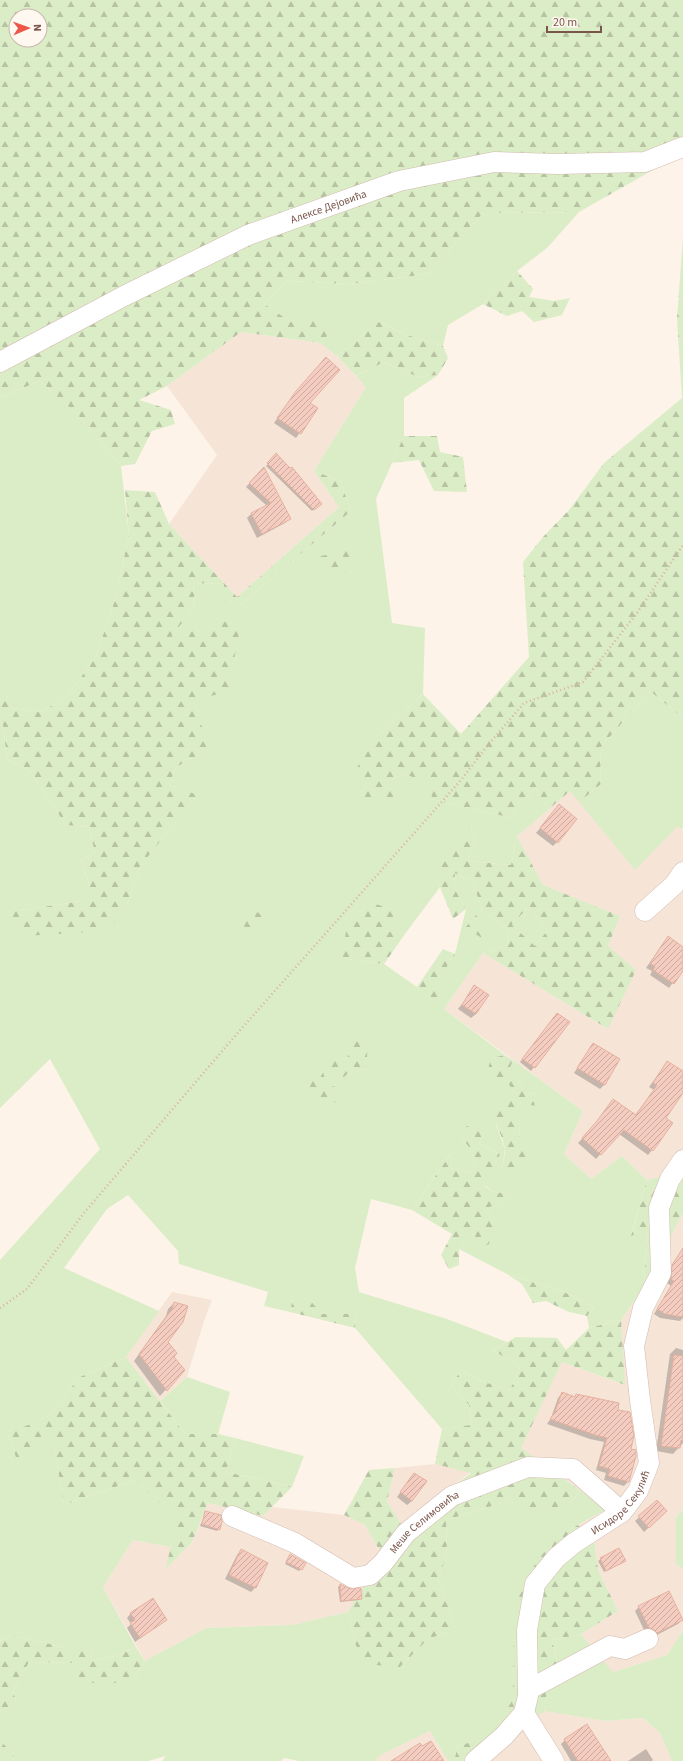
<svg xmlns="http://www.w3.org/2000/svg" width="683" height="1761" font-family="'Source Sans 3',sans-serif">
  <defs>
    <pattern id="forest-firs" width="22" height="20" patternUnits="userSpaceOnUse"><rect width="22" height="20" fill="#dbedc6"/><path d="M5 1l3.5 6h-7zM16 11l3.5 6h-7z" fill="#b7c3a3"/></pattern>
    <pattern id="building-hatch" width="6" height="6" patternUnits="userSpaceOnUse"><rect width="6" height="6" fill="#f4cdc0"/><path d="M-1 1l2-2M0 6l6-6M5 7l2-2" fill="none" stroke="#cba99e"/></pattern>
  </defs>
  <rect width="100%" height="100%" fill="#fdf3e9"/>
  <!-- residential -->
  <path fill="#f6e4d7" d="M241,332L320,343L337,356L366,387L314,471L339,507L237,597L169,524L217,455L167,386Z
    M570,791L678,825L683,831V1171L647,1180L622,1156L591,1179L564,1154L583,1111L444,1009L483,953L608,1029V946L620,916L543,885L517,836Z
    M683,1213V1509L676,1517V1564L683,1569V1630L667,1655L613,1672L581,1634L618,1611L598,1570L595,1543L578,1525L607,1509L520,1448L562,1362L624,1385L621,1320L644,1287Z
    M172,1292L212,1300L204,1321L187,1377L160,1401L126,1357Z
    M435,1464L471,1472L401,1524L387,1501L395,1468Z
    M208,1503L263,1516L272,1507L344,1515L365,1525L382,1556L348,1612L292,1625L206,1628L145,1661L103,1587L133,1540L171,1547L166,1569L192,1542Z
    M513,1699L544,1711L605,1721L643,1718L659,1732L672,1761H454Z
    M430,1731L448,1761H375L379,1756Z"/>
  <!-- grass -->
  <path fill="#dbedc6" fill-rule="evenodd" d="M579,212L547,248L517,271L483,304L448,325L443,346L407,335L379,322L337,356L320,343L334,328L291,322L264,304L287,281L349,284L428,274L483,213Z
    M384,362L418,377L438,375L404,398V436L376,499L392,623L425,628L423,694L378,736L386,782L404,774L435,784L431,799L508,817L536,788L548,810L517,836L511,865L468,861L476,840L470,826L437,880L440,887L405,934L384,931L342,958L384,964L417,987L432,1001L433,987L455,954L466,909L454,888L455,873L473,882L482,911L509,930L507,945L483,953L444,1009L505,1055L491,1058L516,1094L496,1125L505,1149L502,1171L519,1140L520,1121L513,1117L522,1101L539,1092L525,1095L519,1082L508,1073L513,1060L583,1111L564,1154L591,1179L622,1156L647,1180L631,1235L647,1228L644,1287L621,1320L589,1328L587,1316L594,1307L558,1289L541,1285L507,1274L459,1249L474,1233L493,1223L487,1208L508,1200L511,1194L494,1192L484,1185L500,1154L479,1144L484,1133L457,1132L469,1147L475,1160L470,1174L450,1168L451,1153L412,1210L371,1199L355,1268L359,1292L447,1319L507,1342L493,1350L520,1367L510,1390L484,1382L461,1370L451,1386L469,1405L471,1426L442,1429L355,1328L356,1314H322L293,1298L290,1312L264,1306L268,1292L179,1264L178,1251L128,1195L107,1209L64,1268L159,1311L126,1357L80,1377L47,1417L8,1435L18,1462L52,1433L64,1505L135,1480L179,1519L171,1547L133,1540L103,1587L136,1647L119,1655L91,1661L92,1648H65L31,1639L9,1636L0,1641V1260L100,1149L50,1059L0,1108V721L3,725L7,759L29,770L66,825L89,827L95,853L81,860L91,891L82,901L15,911L127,905L141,865L197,796L169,785L176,767L212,747L187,701L170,638L195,606L193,583L224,584L239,606L351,511L340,481L314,471L366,387L356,376ZM349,1050L366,1069L347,1074L334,1060H347Z
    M40,381L78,415L121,466L129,535L115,600L96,656L67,697L41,712L11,708L4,689L0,686V397Z
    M650,691L683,718V827L682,830L678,826L635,870L579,802L601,784L600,748Z
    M529,906L547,931L535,946L512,925Z
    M187,1377L230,1392L218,1434H185L160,1401Z
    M235,1438L304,1456L292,1487L226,1472Z
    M581,1491L607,1509L558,1536L513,1665V1699L492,1736L458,1746L454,1761H448L430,1731L379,1756L375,1761H299L284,1758L281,1761H162L166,1756L148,1761H14L13,1753L0,1741V1712L16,1702L13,1691L29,1662L78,1663L76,1682L134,1680L145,1661L206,1628L292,1625L348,1612L355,1643L400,1667L429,1638L457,1631L438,1579L447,1555L446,1520L514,1499L569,1503Z
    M683,1509V1569L676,1564V1517Z
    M683,1630V1761H672L659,1732L643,1718L605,1721L544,1711L547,1692L558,1666L552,1640L581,1634L613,1672L667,1655Z"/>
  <!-- forest -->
  <path fill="url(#forest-firs)" fill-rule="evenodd" d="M0,0H683V153L579,212L483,213L428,274L349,284L287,281L264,304L291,322L316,315L334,329L320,343L241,332L167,386L139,400L171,410L175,424L152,431L135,464L121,466L78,415L40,381L0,397ZM16,16H40V40H16Z
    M683,236V718L650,691L600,748L601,784L579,802L570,791L548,810L536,788L508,817L431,799L434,784L404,774L386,782L399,789L390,803L365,798L354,772L378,736L423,694L461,734L529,657L523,562L543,537L569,510L604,463L682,398L677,319Z
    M517,271L533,289L529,297L554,301L570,298L562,315L534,322L522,311L507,316L483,304Z
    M379,322L407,335L443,346L448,358L438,375L418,377L384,362L356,376L337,356Z
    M404,436H437L440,452L463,457L467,492L434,491L419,460L392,463Z
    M314,471L340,481L351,511L239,606L225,602L224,584L193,583L195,606L171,637L242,617L228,692L188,701L213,747L176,767L169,785L198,795L141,865L127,905L108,931L23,936L7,923L15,911L82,901L91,890L81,860L95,853L89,827L66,825L29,770L7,759L3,725L0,721V686L4,688L11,708L41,712L67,697L96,656L115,600L129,535L125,490L155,492L169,524L237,597L339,507Z
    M346,546L352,549L354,565L343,574L324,571L320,556L340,553Z
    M470,826L476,840L468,861L511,865L517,836L543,885L620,916L608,946L636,970L608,1029L483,953L507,945L509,930L482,911L473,882L455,873L454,888L466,909L453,919L437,880L443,856ZM529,906L547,931L535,946L512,925Z
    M373,903L396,911L385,931L405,934L384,964L342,958L347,924Z
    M244,910H254L262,915L260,927L248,930L238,920Z
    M476,915L488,933L482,938L465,928Z
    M443,949L455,954L434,987L439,995L432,1001L417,987Z
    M360,1034L368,1044L366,1069L347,1074L341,1080L332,1077L328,1068L335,1060H347L349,1050L342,1045L344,1038Z
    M505,1055L513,1060L508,1073L519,1082L525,1095L540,1092L534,1106L522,1101L514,1117L520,1121L519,1140L530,1149L527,1169L515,1175L502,1171C503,1164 505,1155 505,1149C502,1129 486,1119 500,1098L516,1094L507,1082L487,1073L491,1058Z
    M323,1072L327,1086L338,1087L339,1100L330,1105L317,1099L318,1090L310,1088L311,1074Z
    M467,1126L484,1133L479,1144L500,1154L484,1186L494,1192L511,1194L508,1200L487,1208L493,1223L489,1244L480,1249L474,1233L459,1249V1265L449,1269L441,1255L452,1234L412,1210L452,1152L450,1168L470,1174L475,1160L469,1147L457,1132Z
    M683,1171V1213L644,1287L647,1229L631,1236L647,1180Z
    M507,1274L541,1285L558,1289L594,1307L587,1316L569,1312L546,1301L533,1303L522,1284Z
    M307,1297L322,1314H356L355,1328L290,1312L293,1298Z
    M621,1320L625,1385L562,1362L521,1448L581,1491L569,1503L529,1516L514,1499L446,1520L447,1555L438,1579L457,1631L429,1638L400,1667L364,1664L355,1643L348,1612L382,1555L365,1525L344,1515L369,1470L395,1468L387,1501L401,1524L471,1473L435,1464L442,1429L471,1425L469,1405L451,1386L461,1370L484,1382L510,1390L520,1367L493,1350L516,1337L557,1338L566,1350L589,1328Z
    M126,1357L185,1434H218L235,1438L226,1472L292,1487L263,1516L208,1503L192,1542L165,1570L178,1519L135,1480L64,1505L52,1434L18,1463L8,1435L0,1443V1437L47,1417L80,1377Z
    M578,1525L595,1544L598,1570L618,1611L581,1634L552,1640L558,1666L547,1692L544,1711L516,1736L479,1761H454L458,1746L492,1736L513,1699L514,1607L536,1562L558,1536Z
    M9,1636L31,1639L65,1648H92L91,1661L119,1655L136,1647L145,1661L134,1680L109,1684L76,1682L77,1663L29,1662L13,1691L16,1702L0,1712V1641Z
    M0,1741L13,1753L14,1761H0Z"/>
  <!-- shadow -->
  <path fill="#0003" d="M322,363L309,403L317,409L296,438L274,423L292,397Z
    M276,455L320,504L312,511L266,466Z
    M264,468L289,519L285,523L257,538L247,518L251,514L267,506L246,487Z
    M555,810L557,842L553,846L536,833Z
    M664,942L683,948V969L669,988L650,975L652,971L646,968Z
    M475,987L476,1014L471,1018L458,1009Z
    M554,1017L568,1023L531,1071L520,1062Z
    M593,1044L605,1084L600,1089L574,1073Z
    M667,1062L683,1072V1091L665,1118L652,1150L648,1155L619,1134L596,1159L578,1143L593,1127L613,1100L635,1115L654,1090L649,1087Z
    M683,1255V1318L680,1321L660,1318L654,1314L671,1286L667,1283L668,1271Z
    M174,1303L166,1342L173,1357L184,1370L160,1396L134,1361L166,1316L168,1309Z
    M676,1348L683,1350V1443L673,1454L656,1451L670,1354Z
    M562,1393L574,1398L576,1395L616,1410L628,1482L624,1486L604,1480L606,1473L596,1470L604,1442L590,1439L547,1424L551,1418L558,1398Z
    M414,1474L412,1501L407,1505L397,1497Z
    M657,1501L666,1511L644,1532L635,1521Z
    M206,1512L219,1529L217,1531L200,1526Z
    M619,1549L625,1561L604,1572L598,1561Z
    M241,1550L267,1563L255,1588L251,1592L225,1579L237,1555Z
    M289,1557L301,1569L299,1571L285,1564Z
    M340,1585L347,1589L361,1598L359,1600L340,1602L338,1587Z
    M639,1607L682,1620L678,1624L653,1637L645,1632L635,1611Z
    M131,1613L166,1620L135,1642L127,1628L131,1624L127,1618Z
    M565,1740L600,1761H571L561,1744Z
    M646,1749L653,1760L652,1761H628Z"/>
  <!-- building -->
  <path fill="url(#building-hatch)" stroke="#e8b19f" d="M326,357L340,370L310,403L318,408L301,434L277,418L296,391Z
    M276,453L290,468L292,467L322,504L314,510L267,463Z
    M264,467L291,519L262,534L251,513L271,503L249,483Z
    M559,804L577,819L558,843L540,828Z
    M668,936L683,947V971L674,984L653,970L655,967L650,963Z
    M474,985L489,995L476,1014L462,1005Z
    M557,1013L570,1022L535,1068L522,1059Z
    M593,1043L620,1059L605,1085L577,1068Z
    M667,1061L683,1071V1093L666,1118L673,1123L653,1151L624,1130L601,1155L582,1138L597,1121L613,1099L636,1115L657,1085L653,1083Z
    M683,1248V1317L665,1314L657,1309L674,1281L671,1279L672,1265Z
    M174,1302L188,1306L183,1322L168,1342L177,1353L174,1357L185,1370L167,1391L139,1354L172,1309Z
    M674,1355L683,1356V1441L681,1440L680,1448L661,1446Z
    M562,1392L575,1397L576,1394L619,1403L618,1410L630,1412L634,1436L631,1449L636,1450V1456L629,1482L608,1476L610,1469L599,1466L607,1438L595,1435L550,1419L555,1412Z
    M414,1473L427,1481L412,1501L400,1492Z
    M657,1500L667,1511L649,1528L638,1516Z
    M205,1511L221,1515L222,1521L220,1530L202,1524Z
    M619,1548L626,1561L606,1571L600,1558Z
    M241,1549L268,1563L256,1588L229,1575Z
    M290,1554L306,1563L302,1570L286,1562Z
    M340,1584L348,1588H361L362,1599L341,1601Z
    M669,1591L683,1620L657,1633L654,1630L649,1628L638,1606Z
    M153,1598L167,1620L140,1638L130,1623L135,1620L130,1613Z
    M587,1724L611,1761H578L564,1739Z
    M431,1741L444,1761H391L420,1743L422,1746Z"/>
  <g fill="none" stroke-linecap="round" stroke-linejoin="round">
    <defs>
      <g id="minor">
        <path id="s1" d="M0,362L124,296L248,235L399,181L494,162L558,164L645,162L683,147"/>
        <path d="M645,911L674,885L683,872"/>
        <path id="s2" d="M232,1516L295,1543L353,1578L370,1575L383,1563L406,1533L452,1496L528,1467L573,1469L622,1512"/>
        <path d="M528,1690L610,1646L625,1649L648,1639"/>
        <path d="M524,1713L554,1761"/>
        <path id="s3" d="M475,1761L504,1736L524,1713L528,1696L527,1630L535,1584L556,1558L574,1543L622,1512L638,1491L649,1463L640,1400L634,1346L643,1308L661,1273L659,1208L670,1179L683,1160"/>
      </g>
    </defs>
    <!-- minor casing -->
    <use href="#minor" stroke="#d3bbb0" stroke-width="21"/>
    <!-- path -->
    <path stroke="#dab0a2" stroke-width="2.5" stroke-dasharray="1 3" stroke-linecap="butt" d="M0,1308L27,1289L84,1213L235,1036L461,780L488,745L524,703L583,682L637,613L683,545"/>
    <!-- minor -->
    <use href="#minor" stroke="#fff" stroke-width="20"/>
  </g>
  <g text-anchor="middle" stroke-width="3" stroke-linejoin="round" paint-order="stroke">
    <!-- street labels -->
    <g font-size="11" fill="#7a554b" stroke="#fff8f1">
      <text dy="4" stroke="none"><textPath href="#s1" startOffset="364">Алексе Дејовића</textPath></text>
      <text dy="4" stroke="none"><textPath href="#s3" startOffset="319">Исидоре Секулић</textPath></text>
      <text dy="4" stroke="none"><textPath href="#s2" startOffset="230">Меше Селимовића</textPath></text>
    </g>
  </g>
  <!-- north arrow -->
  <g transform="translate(28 28) rotate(88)"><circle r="19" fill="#fff8f1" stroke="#cab7af"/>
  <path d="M0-3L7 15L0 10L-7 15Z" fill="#ec574a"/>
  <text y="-6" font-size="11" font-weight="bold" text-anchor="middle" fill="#7a554b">N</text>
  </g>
  <!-- scale -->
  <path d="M547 26v6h54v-6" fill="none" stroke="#7a554b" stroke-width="2"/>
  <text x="553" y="26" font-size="12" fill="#7a554b" stroke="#fff8f1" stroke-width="3" paint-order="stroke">20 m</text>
</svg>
